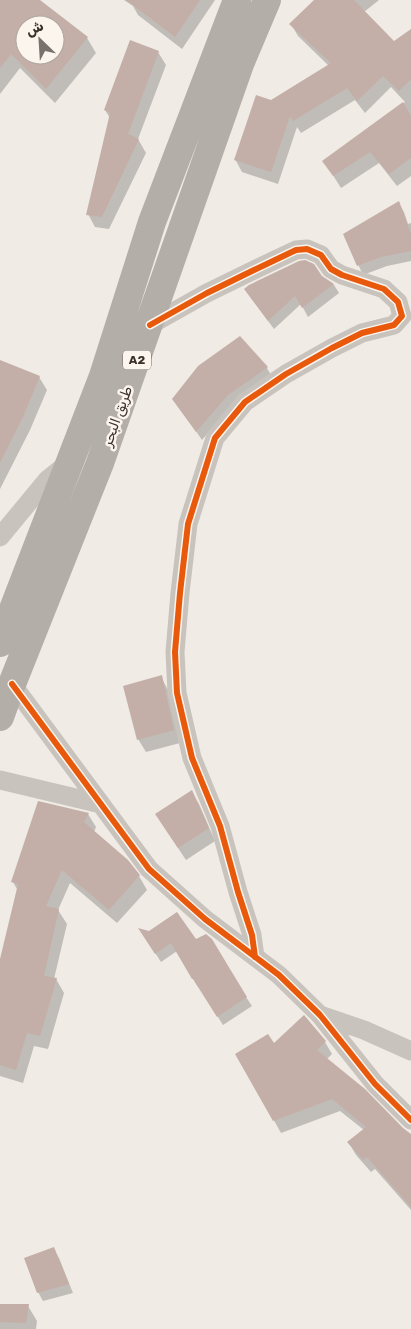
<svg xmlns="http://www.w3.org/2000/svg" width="411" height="1329" font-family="Rubik,Vazirmatn,sans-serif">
  <rect width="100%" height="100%" fill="#f0ebe5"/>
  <!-- shadow -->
  <path fill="#0003" fill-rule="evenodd" d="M0,0H39L87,38L96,53L55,103L20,68L0,94ZM25,25H55V55H25Z
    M124,0H215L182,49L138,15L133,6Z
    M316,0H379L364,12L394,42L411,30V176L397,186L379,163L341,188L324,161L405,102L391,87L365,113L355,100L301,133L297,127L278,184L242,172L235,159L271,101L329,66L298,36L291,24Z
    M158,52L166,65L138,139L146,153L109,229L95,227L88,214L110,118L105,110Z
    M399,203L404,212L408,224L411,223V261L387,266L363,275L344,234Z
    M321,277L334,285L339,293L308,317L301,304L274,329L251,298Z
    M240,338L267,368L272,377L232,404L202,440L174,399Z
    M0,361L39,377L47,390L30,430L0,489Z
    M161,677L168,690L180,743L146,752L138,739Z
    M191,791L199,804L215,841L186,860L164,827Z
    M88,814L96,827L94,832L139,876L147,890L117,923L70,883L58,910L67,924L54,979H56L64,993L48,1049L34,1046L23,1083L0,1076V965L18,891L13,882Z
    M145,937L195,941L246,997L252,1006L223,1025L199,987H198L177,951L161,962Z
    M304,1017L325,1042L332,1054L327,1059L411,1136V1210L375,1169L371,1172L356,1155L349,1143L364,1130L340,1111L281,1133L237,1054L273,1045Z
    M53,1249L59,1258L73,1293L43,1301L38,1292Z
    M0,1305L28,1306L37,1321L36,1329H0Z"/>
  <!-- building -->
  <path fill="#c3afa7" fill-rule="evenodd" d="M0,0H40L88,37L46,89L11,54L0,68ZM25,25H55V55H25Z
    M126,0H200L175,37Z
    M314,0H354L394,41L411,29V79L399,91L383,76L357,101L347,88L293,121L290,116L271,172L234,160L256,95L271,100L331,63L289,24Z
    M130,40L159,51L128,134L139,139L102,217L86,215L110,113L104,110Z
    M403,102L411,116V158L389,174L370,152L333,176L322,161Z
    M399,201L411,234V251L381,257L357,266L343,234Z
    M305,260L314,264L322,276L334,284L302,308L295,296L268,321L244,289L249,285L299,261Z
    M240,336L268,367L228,395L196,432L172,399L198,366Z
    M0,360L40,376L23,417L0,463Z
    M162,675L174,730L137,740L123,686Z
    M192,790L209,828L178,848L155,814Z
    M38,801L89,813L84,822L128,860L140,875L109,910L62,870L46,906L59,909L44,976L57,978L40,1036L27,1033L16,1070L0,1065V959L18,884L11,882Z
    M177,912L196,939L206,934L212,939L230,969L247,997L217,1017L193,979H192L171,943L155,954L138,928L149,931Z
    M304,1015L326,1041L317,1050L365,1089L403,1128L411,1134V1207L367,1157L363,1160L347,1142L366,1127L332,1099L273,1121L235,1054L268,1034L274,1043Z
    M54,1247L69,1284L37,1293L24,1258Z
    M0,1304H29L26,1323L0,1322Z"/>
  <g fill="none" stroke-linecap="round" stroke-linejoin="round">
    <!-- minor -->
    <path stroke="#c9c3be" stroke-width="19" d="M150,325L207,293L254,270L296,250L307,249L321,255L331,269L342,275L384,289L398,302L402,316L394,325L362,333L332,348L286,374L245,402L215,438L188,524L180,593L175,652L177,693L192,758L220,826L238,892L252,935L255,957
      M0,537L47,480L67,464
      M12,684L149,869L205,919L279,975L320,1015L375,1084L411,1120
      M0,780L101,804
      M320,1015L364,1030L411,1051"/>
    <!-- trunk -->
    <path stroke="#b4aea8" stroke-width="28" d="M0,643L103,376L152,222L237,0
      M0,717L12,684L100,463L240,64L267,0"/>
    <defs>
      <path id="cycleway" d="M150,325L207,293L254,270L296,250L307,249L321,255L331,269L342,275L384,289L398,302L402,316L394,325L362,333L332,348L286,374L245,402L215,438L188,524L180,593L175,652L177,693L192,758L220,826L238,892L252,935L255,957
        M12,684L149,869L205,919L279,975L320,1015L375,1084L411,1120"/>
    </defs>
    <!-- cycleway casing -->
    <use href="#cycleway" stroke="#fbf5ee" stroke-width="9"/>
    <!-- cycleway -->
    <use href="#cycleway" stroke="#e8590c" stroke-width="6"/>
  </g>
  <g text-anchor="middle" stroke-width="5" stroke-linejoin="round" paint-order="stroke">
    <!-- shield labels -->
    <rect fill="#fbf5ee" stroke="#756b66" stroke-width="1" x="123" y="350.5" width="28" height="19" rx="4"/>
    <g font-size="12" font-weight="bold" fill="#3b302b">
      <text x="137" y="364">A2</text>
    </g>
    <!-- street labels -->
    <g font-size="14" fill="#3b302b" stroke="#fbf5ee">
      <text transform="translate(117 416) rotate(-70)" y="5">طريق البحر</text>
    </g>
  </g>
  <!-- north arrow -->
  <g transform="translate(40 40) rotate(335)"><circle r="24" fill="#fbf5ee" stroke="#aea6a0"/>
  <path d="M0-4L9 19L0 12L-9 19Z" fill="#7a716c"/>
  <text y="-8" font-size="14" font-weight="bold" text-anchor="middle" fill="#3b302b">ش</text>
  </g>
</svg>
